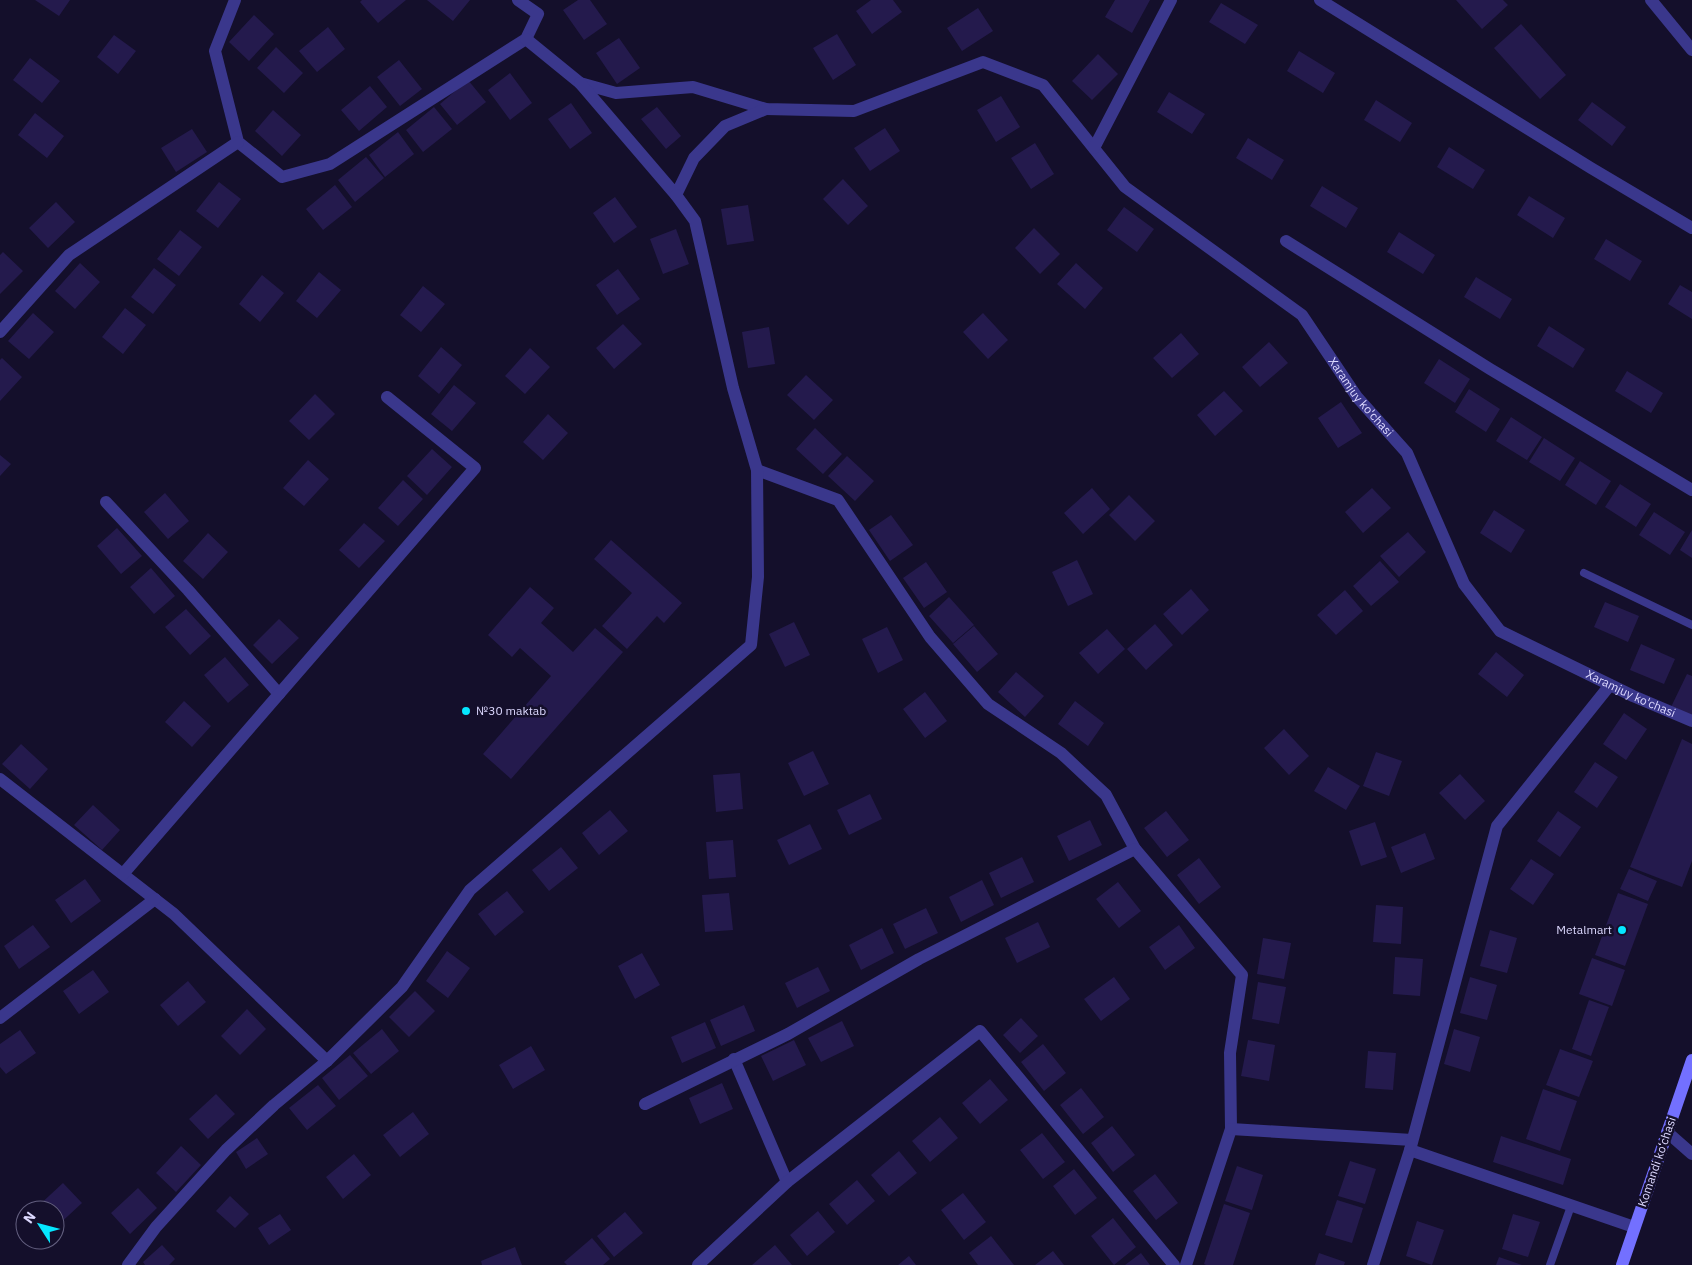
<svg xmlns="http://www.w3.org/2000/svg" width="1692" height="1265" font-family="'IBM Plex Sans',sans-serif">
  <rect width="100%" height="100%" fill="#140f2b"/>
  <!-- building -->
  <path fill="#241a4d" d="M35,0H70L59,16Z
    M362,0H406L378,23L360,2Z
    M427,0H470L453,21Z
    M578,0H590L607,24L584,40L563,10Z
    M871,0H893L902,12L872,34L856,11Z
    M1115,0H1150L1132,33L1105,17Z
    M1456,0H1503L1508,5L1482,29Z
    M1221,3L1258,25L1245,44L1209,22Z
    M978,8L993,31L962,51L947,28Z
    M254,15L274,34L249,61L229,42Z
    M1521,24L1566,75L1540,99L1494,48Z
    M328,27L345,49L317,72L299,51Z
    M837,34L856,65L833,80L813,48Z
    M114,35L136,51L118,74L97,57Z
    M619,38L640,68L617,84L596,53Z
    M276,47L303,73L284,93L257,68Z
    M1299,51L1335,73L1323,93L1287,71Z
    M1098,54L1118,74L1092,100L1072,81Z
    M30,58L60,81L42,103L13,80Z
    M399,60L422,89L400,106L377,77Z
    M510,73L532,103L510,120L488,90Z
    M468,80L486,102L457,125L440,104Z
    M370,86L387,107L359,131L341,110Z
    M1169,92L1205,114L1192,134L1157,112Z
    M1001,96L1020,127L996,142L977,110Z
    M1376,100L1412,123L1400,142L1364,120Z
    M1592,102L1626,127L1612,146L1578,120Z
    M571,103L592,133L570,149L548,119Z
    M434,107L452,129L423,152L406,130Z
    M657,107L681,136L666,149L641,119Z
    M273,110L301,135L282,156L255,131Z
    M35,113L64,136L47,158L18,135Z
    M885,128L900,151L870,171L854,148Z
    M192,129L207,152L176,172L161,148Z
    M398,132L414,154L385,177L369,155Z
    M1248,138L1284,160L1272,180L1236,158Z
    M1035,143L1054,174L1031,189L1011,158Z
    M1449,147L1485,170L1473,189L1437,167Z
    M366,157L384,178L355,202L338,180Z
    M843,179L868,206L848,225L823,199Z
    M219,182L241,199L218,228L196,211Z
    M335,185L352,207L323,230L306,209Z
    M1322,186L1358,208L1346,228L1310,206Z
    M1529,196L1565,218L1553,238L1517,215Z
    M615,197L637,227L614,243L593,213Z
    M56,202L75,222L48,248L29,228Z
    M748,205L754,241L727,245L721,209Z
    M1124,207L1154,229L1137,252L1107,230Z
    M1034,228L1060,254L1040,274L1015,248Z
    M676,229L689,264L663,274L650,239Z
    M180,230L202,247L179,276L157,259Z
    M1399,232L1435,255L1423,274L1387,252Z
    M1606,239L1642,261L1630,281L1594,259Z
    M3,252L23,271L0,294V255Z
    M80,263L100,282L75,309L55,291Z
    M1076,263L1103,288L1085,309L1057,284Z
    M154,268L176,285L153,314L131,297Z
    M618,269L640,299L617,315L596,285Z
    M319,272L341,290L317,318L296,301Z
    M262,275L284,293L260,322L239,304Z
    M1476,277L1512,299L1500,319L1464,297Z
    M1680,285L1692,292V319L1668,304Z
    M423,286L445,304L421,332L400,315Z
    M125,308L146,325L123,354L102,337Z
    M33,313L54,332L29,359L8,341Z
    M983,313L1008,340L988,359L963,332Z
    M623,324L642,344L614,369L596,348Z
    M1549,326L1585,349L1573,368L1537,346Z
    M769,327L775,364L748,368L742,332Z
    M1181,333L1199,354L1172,378L1153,358Z
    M1269,342L1288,363L1260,387L1242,367Z
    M441,347L462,365L439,394L418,376Z
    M530,348L550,367L525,394L505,376Z
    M2,358L22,377L0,401V360Z
    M1439,359L1470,379L1455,403L1424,383Z
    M1627,371L1663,393L1651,413L1615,391Z
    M806,375L833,400L814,420L787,395Z
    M454,385L476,403L452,431L431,414Z
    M1469,389L1500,409L1486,432L1455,412Z
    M1224,391L1243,411L1215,436L1197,415Z
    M315,394L335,414L309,440L289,421Z
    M1341,402L1362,433L1338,448L1318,418Z
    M548,414L568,433L543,460L523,442Z
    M1511,417L1542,437L1527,460L1496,441Z
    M815,428L842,454L823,474L796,449Z
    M1544,438L1575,458L1560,481L1529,462Z
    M432,449L452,467L427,495L407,476Z
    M0,455L11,464L0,476Z
    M847,456L874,481L855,501L828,476Z
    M308,460L329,479L304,506L283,488Z
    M1580,461L1611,481L1596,505L1565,485Z
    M403,480L423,499L398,526L378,508Z
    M1620,484L1651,504L1636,527L1605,507Z
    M1092,488L1110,509L1083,534L1064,513Z
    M1372,488L1391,508L1363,533L1345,512Z
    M165,493L189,521L168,539L144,512Z
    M1129,495L1155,521L1135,541L1109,515Z
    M1494,510L1525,530L1511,553L1480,533Z
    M1654,512L1685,532L1670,555L1639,535Z
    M891,515L913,545L890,561L869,530Z
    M364,523L385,541L359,568L339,550Z
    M117,528L142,556L121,574L97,546Z
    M1692,530V558L1680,550Z
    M1408,532L1426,552L1399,577L1380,556Z
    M208,533L228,552L203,579L183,561Z
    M611,540L682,603L664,623L657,616L627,649L602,626L632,593L594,559Z
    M1077,560L1093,594L1068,606L1052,572Z
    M1380,561L1399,582L1371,606L1353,586Z
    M926,562L947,592L924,608L903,578Z
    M151,568L175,596L154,614L130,587Z
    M530,587L554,608L541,623L573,652L595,628L623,652L511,779L483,754L551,676L520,648L512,657L488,635Z
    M1191,589L1209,610L1182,635L1163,614Z
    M1345,590L1363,611L1336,635L1317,615Z
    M949,597L974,625L953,643L929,616Z
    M1605,602L1639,616L1628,642L1594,627Z
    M186,609L211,636L190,655L165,627Z
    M279,619L299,638L272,664L253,645Z
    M794,622L810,655L785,667L769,634Z
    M1155,624L1173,645L1146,670L1127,649Z
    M974,626L998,654L977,672L953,644Z
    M887,627L903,660L878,673L862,639Z
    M1107,629L1125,649L1098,674L1079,653Z
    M1641,644L1675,659L1664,684L1630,670Z
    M1496,652L1524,675L1507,697L1478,674Z
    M225,657L249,685L228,703L204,675Z
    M1016,672L1044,696L1025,717L998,692Z
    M1687,674L1692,676V716L1671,707Z
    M925,692L947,721L925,738L903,709Z
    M184,701L211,726L192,747L165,722Z
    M1075,701L1104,723L1088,746L1058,724Z
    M1624,713L1647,729L1626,760L1603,744Z
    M1284,729L1309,756L1289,775L1264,748Z
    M1682,739L1692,744V861L1682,887L1630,867Z
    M21,744L48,769L30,789L2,764Z
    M813,751L829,784L804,796L788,763Z
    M1376,752L1402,761L1389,796L1363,786Z
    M1595,762L1618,777L1597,808L1574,792Z
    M1328,767L1360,786L1346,810L1314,791Z
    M740,773L743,809L716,812L713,775Z
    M1460,774L1485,801L1465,820L1439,793Z
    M870,794L882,819L849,835L837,810Z
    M93,805L120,830L102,850L74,825Z
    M610,810L628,831L599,855L582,833Z
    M1166,811L1189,840L1167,857L1144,828Z
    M1558,811L1581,827L1560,857L1537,841Z
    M1090,820L1102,845L1069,861L1057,836Z
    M1375,822L1387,857L1361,866L1349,831Z
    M810,824L822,849L789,865L777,840Z
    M1425,833L1435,859L1401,873L1391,847Z
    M733,840L736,877L709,879L706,842Z
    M561,847L578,868L549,891L532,870Z
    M1022,857L1034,882L1001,898L989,873Z
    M1199,858L1221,887L1199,904L1177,875Z
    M1531,859L1554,874L1533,905L1510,889Z
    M1629,869L1657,881L1648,901L1620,889Z
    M85,879L101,901L71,923L55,900Z
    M982,880L994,905L961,922L949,897Z
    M1118,882L1141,911L1119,928L1096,899Z
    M507,891L524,912L495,936L478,914Z
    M729,893L733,930L705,932L702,895Z
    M1618,893L1648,904L1625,966L1595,955Z
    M1376,905L1403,907L1401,944L1373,942Z
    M926,908L938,933L905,949L893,924Z
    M1038,922L1050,947L1017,963L1005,938Z
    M33,925L50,947L19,969L4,946Z
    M1179,925L1195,948L1165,970L1149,947Z
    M882,928L894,953L861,970L849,945Z
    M1490,930L1517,938L1507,973L1480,966Z
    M1263,938L1291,943L1284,979L1257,974Z
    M447,951L470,968L448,998L426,981Z
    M642,953L660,985L635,999L618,966Z
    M1395,957L1423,959L1420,996L1393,994Z
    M1592,958L1625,970L1612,1006L1579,994Z
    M818,967L830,991L797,1008L785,983Z
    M93,970L109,992L79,1014L63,991Z
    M1114,977L1130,999L1101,1021L1084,999Z
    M1470,977L1497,985L1487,1020L1460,1013Z
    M188,981L206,1002L178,1026L160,1005Z
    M1258,982L1286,987L1279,1024L1252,1019Z
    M415,991L435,1011L409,1037L389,1017Z
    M1589,1000L1609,1007L1591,1056L1572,1049Z
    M744,1005L755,1031L721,1046L710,1020Z
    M247,1009L266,1029L240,1055L221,1036Z
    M1021,1018L1038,1036L1020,1053L1003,1035Z
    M842,1021L854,1046L821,1062L808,1038Z
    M705,1022L716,1048L682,1063L671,1037Z
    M382,1029L399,1051L371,1074L353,1053Z
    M1454,1029L1480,1037L1470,1072L1444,1064Z
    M20,1030L36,1053L6,1074L0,1067V1044Z
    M794,1040L806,1065L773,1081L761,1056Z
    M1248,1040L1275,1045L1269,1081L1241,1076Z
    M1043,1044L1066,1073L1044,1091L1021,1062Z
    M531,1046L545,1070L513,1089L499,1065Z
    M1560,1049L1593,1061L1579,1097L1546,1085Z
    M1368,1051L1396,1053L1393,1090L1365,1088Z
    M350,1055L368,1076L339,1100L322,1078Z
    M990,1079L1008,1100L980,1124L962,1103Z
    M722,1083L733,1109L700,1124L689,1098Z
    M318,1085L336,1106L307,1130L289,1108Z
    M1081,1088L1104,1117L1083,1134L1060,1105Z
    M1543,1089L1577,1101L1560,1151L1526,1139Z
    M216,1094L235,1114L208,1139L189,1119Z
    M413,1112L429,1134L400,1157L383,1135Z
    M940,1117L958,1138L930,1162L912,1141Z
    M1112,1126L1135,1155L1113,1172L1091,1143Z
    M1042,1133L1065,1162L1043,1179L1020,1150Z
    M1501,1136L1571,1159L1563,1185L1493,1162Z
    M257,1138L268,1154L246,1169L236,1152Z
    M181,1146L201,1165L176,1192L156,1173Z
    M899,1151L917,1173L889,1196L871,1175Z
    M354,1154L371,1175L343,1199L326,1177Z
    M1350,1161L1376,1169L1365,1204L1338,1196Z
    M1237,1166L1263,1175L1252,1210L1225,1201Z
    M1074,1169L1097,1198L1075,1215L1053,1186Z
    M1155,1174L1178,1203L1156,1220L1133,1191Z
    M857,1180L875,1201L847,1225L829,1204Z
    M63,1183L82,1203L55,1228V1210L36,1208Z
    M138,1188L157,1208L130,1234L111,1213Z
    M963,1193L986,1222L964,1240L941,1210Z
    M230,1196L249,1214L235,1228L216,1211Z
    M1337,1200L1363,1208L1352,1243L1325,1235Z
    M1224,1204L1250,1213L1233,1265H1206L1204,1264Z
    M818,1211L835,1232L807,1256L790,1235Z
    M625,1212L643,1233L614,1257L597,1236Z
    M280,1214L291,1230L269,1245L258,1228Z
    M1513,1214L1540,1222L1528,1257L1502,1249Z
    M1113,1218L1136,1247L1114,1265L1091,1236Z
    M1417,1221L1444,1230L1432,1265L1406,1256Z
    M991,1236L1014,1265H978L969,1253Z
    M592,1238L610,1259L603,1265H567L564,1262Z
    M162,1245L175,1259L169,1265H145L143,1262Z
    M775,1245L792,1265H752Z
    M515,1247L522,1265H482L481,1261Z
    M1053,1251L1064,1265H1035Z
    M1141,1253L1150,1265H1125Z
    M1319,1253L1345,1262L1344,1265H1315Z
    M909,1256L916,1265H898Z
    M1499,1257L1522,1265H1496Z"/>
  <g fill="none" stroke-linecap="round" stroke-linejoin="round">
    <!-- lane -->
    <path stroke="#3a378c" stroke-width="8" d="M1584,573L1692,625
      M1550,1265L1571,1206"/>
    <!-- street -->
    <g stroke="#3a378c" stroke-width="12">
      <path d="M235,0L215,51L238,142L282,177L330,164L526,39L538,14L518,0"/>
      <path d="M1320,0L1591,168L1692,228"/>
      <path d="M1651,0L1692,50"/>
      <path id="s1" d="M526,39L580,83L616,93L693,87L766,109L854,111L983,62L1043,85L1125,187L1302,315L1357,397L1407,453L1464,584L1500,631L1633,696L1692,721"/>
      <path d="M580,83L676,195L694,158L725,126L766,109"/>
      <path d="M1094,148L1171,0"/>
      <path d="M1286,241L1490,369L1692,490"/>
      <path d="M0,332L69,255L238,142"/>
      <path d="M757,470L838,500L930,637L988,704L1061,753L1106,795L1135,849L1242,975L1230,1053L1231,1129L1186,1265"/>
      <path d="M106,502L188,590L279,694"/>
      <path d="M0,779L174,914L327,1061"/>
      <path d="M123,874L475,468L387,397"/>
      <path d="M0,1018L155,899"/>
      <path d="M734,1059L787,1182"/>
      <path d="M645,1104L788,1034L919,959L1135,849"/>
      <path d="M1231,1129L1412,1140"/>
      <path d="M1667,1132L1692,1154"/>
      <path d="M1410,1150L1634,1227"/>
      <path d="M128,1265L156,1227L226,1150L274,1105L327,1061L402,987L470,890L751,645L758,577L757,470L733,388L695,221L676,195"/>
      <path d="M698,1265L787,1182L980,1031L1174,1265"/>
      <path d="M1373,1265L1410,1150L1497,826L1610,685"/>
    </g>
    <!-- secondary -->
    <path stroke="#7370ff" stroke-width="12" d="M1622,1265L1692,1060"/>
  </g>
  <!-- markers -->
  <g fill="#05e7ff" stroke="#140f2b" stroke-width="2">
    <circle cx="466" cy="711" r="5"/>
    <circle cx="1622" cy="930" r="5"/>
  </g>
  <g text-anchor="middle" stroke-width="5" stroke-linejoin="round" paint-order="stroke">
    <!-- street labels -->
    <g font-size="12" fill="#ddd9ff" stroke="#140f2b">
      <text dy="4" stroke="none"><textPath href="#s1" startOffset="1001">Xaramjuy ko'chasi</textPath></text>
      <text dy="4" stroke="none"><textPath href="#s1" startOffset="1421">Xaramjuy ko'chasi</textPath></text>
      <text transform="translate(1657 1162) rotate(-71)" y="4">Komandi ko‘chasi</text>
    </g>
    <!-- poi labels -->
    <g font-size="12" fill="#ddd9ff" stroke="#140f2b" text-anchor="start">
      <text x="476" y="715">№30 maktab</text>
      <text x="1612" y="934" text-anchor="end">Metalmart</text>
    </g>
  </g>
  <!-- north arrow -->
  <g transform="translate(40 1225) rotate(306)"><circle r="24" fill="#140f2b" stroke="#646080"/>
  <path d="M0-4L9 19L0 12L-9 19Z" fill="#05e7ff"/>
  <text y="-8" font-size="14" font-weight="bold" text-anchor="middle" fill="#ddd9ff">N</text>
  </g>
</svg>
